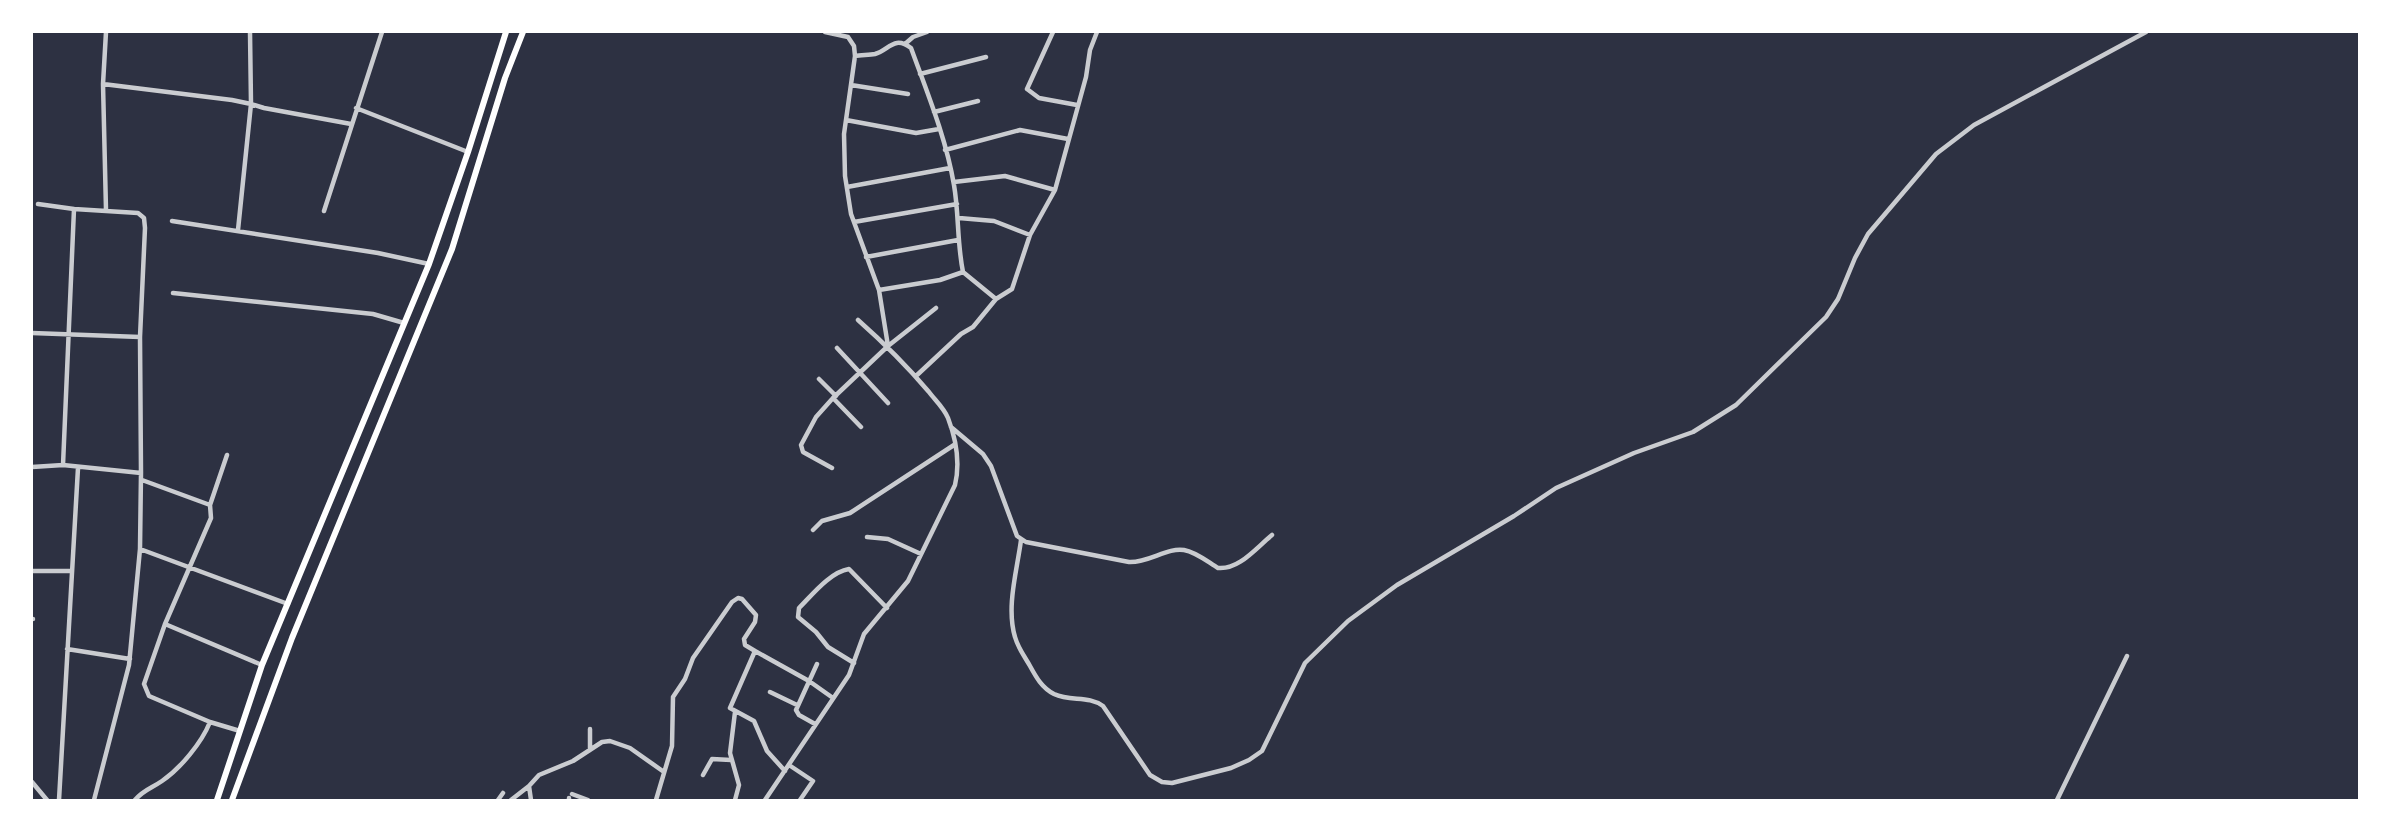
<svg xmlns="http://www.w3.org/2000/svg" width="2391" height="832" font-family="Overpass,sans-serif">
  <rect width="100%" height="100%" fill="#2d3142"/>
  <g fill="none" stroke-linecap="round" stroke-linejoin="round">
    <!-- minor -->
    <path stroke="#caccd0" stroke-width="4.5" d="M106,32L103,84L232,100L251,104L250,32
      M825,32L848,37L854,46L855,56L844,134L845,176L851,214L879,290L888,346L833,398L861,427
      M1053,32L1027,89L1039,98L1077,105
      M905,44L913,37L927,32
      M855,56C861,55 869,55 875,54C889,50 894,35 911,48C927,92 946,138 954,185C959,214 957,243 963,272L940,280L879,290
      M920,74L986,57
      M103,84L106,210
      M851,85L908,94
      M356,108L468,152
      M934,112L978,101
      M846,120L916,133L939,129
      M945,150L1020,130L1068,139
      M954,182L1005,176L1055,190
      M847,187L950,168
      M38,204L74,209
      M324,211L382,32
      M959,218L994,221L1030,235L1055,190L1086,77L1090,50L1097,32
      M172,221L378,253L429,264
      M854,222L957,204
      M238,230L251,104L264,108L351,124
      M866,257L958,240
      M963,272L996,299
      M173,293L373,314L404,323
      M32,333L140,337
      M888,346L936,308
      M837,348L888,403
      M916,376L961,334L973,327L996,299L1012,289L1030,235
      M819,379L836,396
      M951,427L983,454L991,466L1017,536L1026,542L1129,562C1148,563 1168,547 1184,550C1196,552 1208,562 1218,568C1239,570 1256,548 1272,535
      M63,465L74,209L138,213L144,218L145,228L140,337L141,473
      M32,467L63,465L141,473L140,549L129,665L94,800
      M832,468L803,452L801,445L816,417L833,398
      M210,505L227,455
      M813,530L822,521L850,513L954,445
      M867,537L888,539L921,554
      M1021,540C1017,571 1006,607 1015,637C1018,648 1025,657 1030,666C1036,677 1042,688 1054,694C1071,702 1088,695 1103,706L1150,775L1162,782L1172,783L1231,768L1249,760L1262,751L1305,663L1348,621L1397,585L1514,516L1556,488L1634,453L1693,432L1736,405L1826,317L1838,299L1855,258L1868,234L1936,154L1974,125L2146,32
      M140,549L288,604
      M32,571H71
      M32,619H33
      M165,624L262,665
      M67,649L130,659
      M755,651L809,681L833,698
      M854,663L828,647L816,632L798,617L799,608C812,595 830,572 849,569L887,608
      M770,692L797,705
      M735,712L730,753L739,785L735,800
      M210,722L240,731
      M815,724L799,715L796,710L817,664
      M590,729V749
      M789,765L813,781L800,800
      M703,775L712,759L731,760
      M32,782L47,800
      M529,786L531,800
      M572,794L588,800
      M59,800L78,468
      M135,800C143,790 152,788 162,781C181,768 202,742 210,722L149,696L144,684L165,624L211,518L210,505L142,480
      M498,800L503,793
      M511,800L529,786L539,775L573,761L602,742L610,741L630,748L664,772
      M569,800V798
      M656,800L672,746L673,697L685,679L693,658L732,602L738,598L742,599L756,615L755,622L744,639L745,645L755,651L730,708L754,721L767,751L785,771
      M765,800L849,675L864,634L908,581L955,485C960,464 956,439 948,418C944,408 935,400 929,392C907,366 884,343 858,320
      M2057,800L2127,656"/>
    <!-- secondary -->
    <path stroke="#fff" stroke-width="6" d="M217,800L262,665L429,264L468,152L506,32
      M232,800L292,638L452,249L505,78L523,32"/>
  </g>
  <!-- border -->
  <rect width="2391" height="832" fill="none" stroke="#ffffff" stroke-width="66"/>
</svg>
